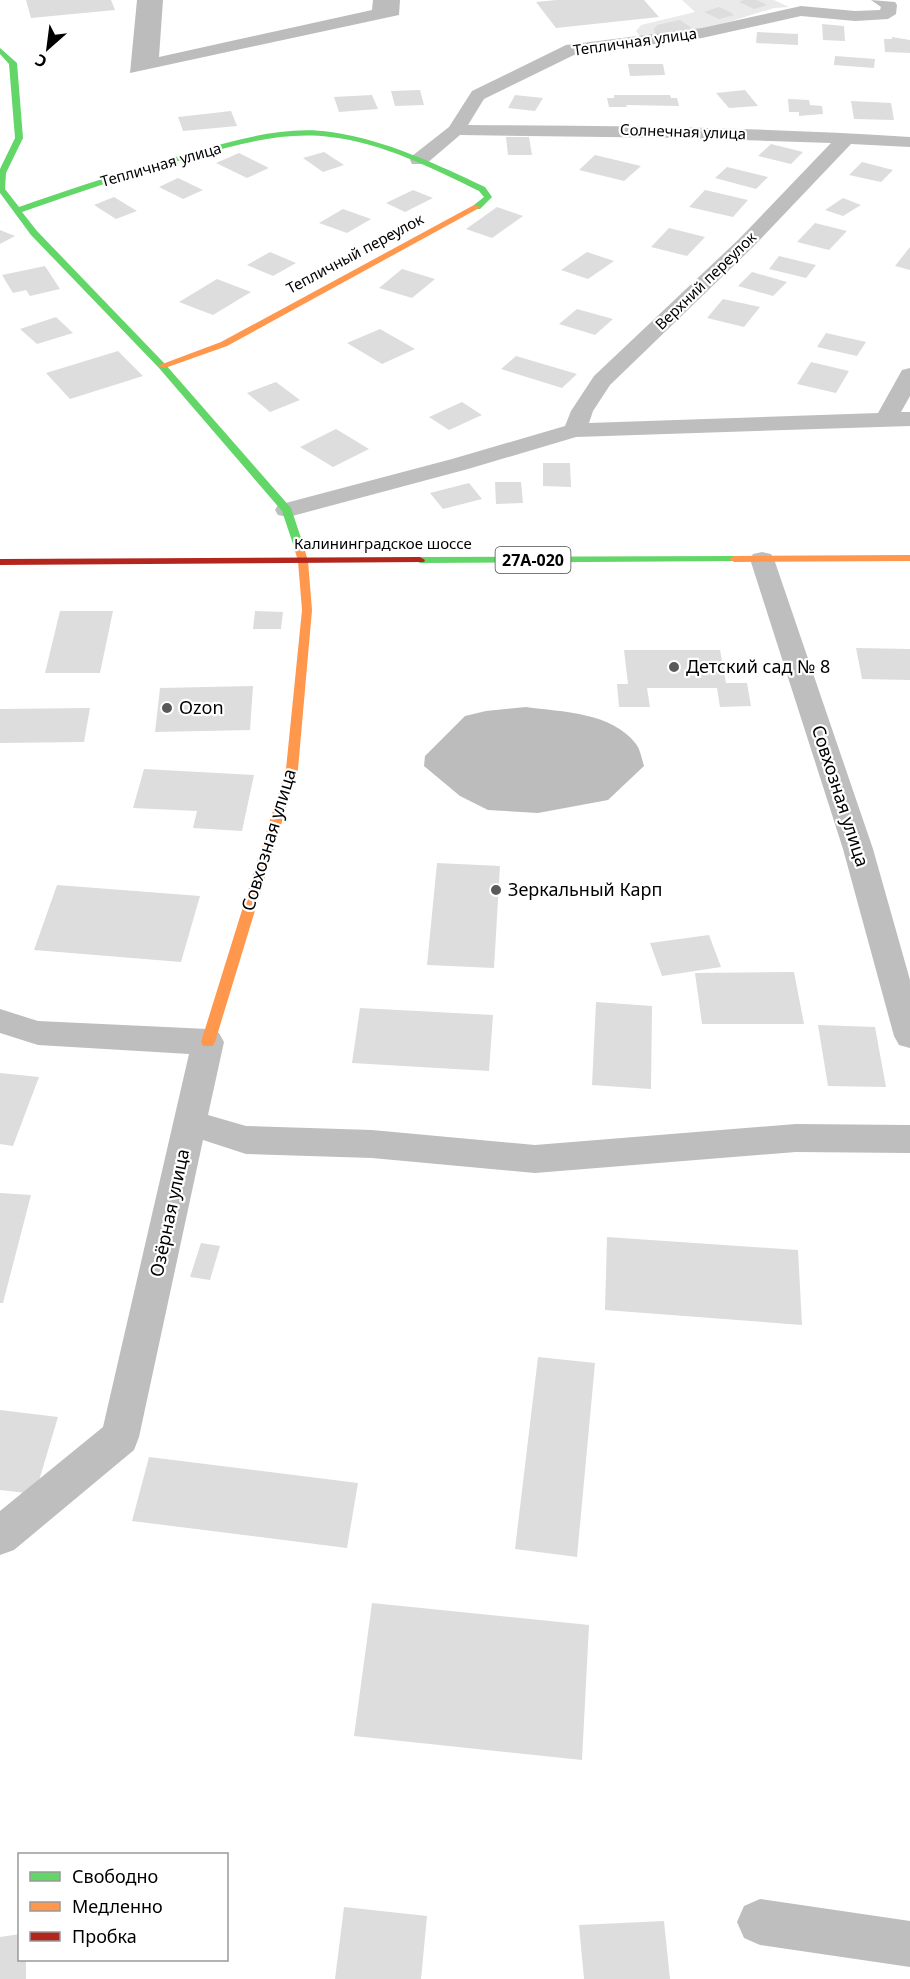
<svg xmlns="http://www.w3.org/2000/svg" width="910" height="1979" font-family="'Noto Sans',sans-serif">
  <rect width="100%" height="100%" fill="#fff"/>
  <!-- green -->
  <path fill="#eaeaea" d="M682,0H774L789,7L774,8L725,23L644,41L636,31L641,25L695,12Z"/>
  <!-- water -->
  <path fill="#bcbcbc" d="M137,0H163L159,57L372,10L373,0H400L399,15L130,73Z
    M526,707C562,712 612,712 636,744C640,749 642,759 644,766L608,800L538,813L488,810L460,796L424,766L425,756L465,716L486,711Z"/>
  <!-- building -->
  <path fill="#ddd" d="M26,0H111L115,10L31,18Z
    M557,0H644L659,17L556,28L536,2Z
    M744,0H757L767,5L754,9L739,2Z
    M719,7L730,12L734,15L719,19L704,12Z
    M680,20L693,29L658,37L655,34L654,29L657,25Z
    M822,24L844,26L845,41L823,40Z
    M757,32L798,34V45L756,43Z
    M892,37L910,40V53L885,52L884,39H892Z
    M835,56L875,59L874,68L834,65Z
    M628,64H663L665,75L630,76Z
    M420,90L424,105L395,106L391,91Z
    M745,90L758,106L729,108L716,93Z
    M372,95L378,109L339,112L334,97Z
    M515,95L543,98L535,111L508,108Z
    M614,95H670L671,98H677L679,106L626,105L627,107H609L607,98H614Z
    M788,99L809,100L810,105L822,106L823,114L799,116V112H789Z
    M851,101L891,103L894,120L854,119Z
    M231,111L237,126L183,131L178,117Z
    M506,137H529L532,155H508Z
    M771,144L803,152L791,164L758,156Z
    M324,152L344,165L323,172L303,158Z
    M239,153L269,168L247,178L216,163Z
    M595,155L641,166L624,181L579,170Z
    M862,162L893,170L881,182L849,175Z
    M727,167L768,177L756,189L715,178Z
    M178,178L203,190L183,199L159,187Z
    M413,190L433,198L405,212L386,203Z
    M705,190L748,200L733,217L689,207Z
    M114,197L137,211L116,219L94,205Z
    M843,198L861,205L843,216L825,210Z
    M497,207L523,216L492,238L466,229Z
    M343,209L371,219L347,233L319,223Z
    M815,223L847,231L829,250L797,242Z
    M669,228L705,237L687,256L651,247Z
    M0,230L15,236L0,244Z
    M910,247V270L895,266Z
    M270,252L296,263L273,276L247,265Z
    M587,252L614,261L588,279L561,270Z
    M779,256L816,265L806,278L769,269Z
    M45,266L60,289L30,296L26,290L13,293L2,275Z
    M402,269L435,279L412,298L379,288Z
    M752,272L787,282L773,296L738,286Z
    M217,279L251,292L213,315L179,302Z
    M723,299L760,307L744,327L707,318Z
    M577,309L613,319L595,335L559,324Z
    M56,317L73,333L37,344L20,329Z
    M380,329L415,349L382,364L347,343Z
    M826,333L866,342L857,356L817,347Z
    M118,351L143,376L70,399L46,373Z
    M516,356L577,374L562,388L501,369Z
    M811,362L849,371L836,393L797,384Z
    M276,382L300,400L270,412L247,393Z
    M462,402L482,415L449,430L429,417Z
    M336,429L369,449L333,467L300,447Z
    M543,463H570L571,487L543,486Z
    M495,482H521L523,503L496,504Z
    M469,483L482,499L443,509L430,493Z
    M60,611H113L100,673H45Z
    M255,611L283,612L281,629H253Z
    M856,648L910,649V680L862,679Z
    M624,650H720L726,683H747L751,706L720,707L717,688H647L650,707H619L617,684H628Z
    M253,686L250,730L155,732L160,688Z
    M90,708L84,742L0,743V709Z
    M144,769L254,775L242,831L193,828L197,811L133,808Z
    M437,863L500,866L494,968L427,965Z
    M57,885L200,896L181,962L34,950Z
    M709,935L721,967L662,976L650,943Z
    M794,972L804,1024H702L695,973Z
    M596,1002L652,1006L651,1089L592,1085Z
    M360,1008L493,1015L489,1071L352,1063Z
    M818,1025L875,1027L886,1087L828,1086Z
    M0,1073L39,1077L13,1146L0,1144Z
    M0,1193L31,1195L3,1303H0Z
    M607,1237L798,1250L802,1325L605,1310Z
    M201,1243L220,1246L210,1280L190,1277Z
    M538,1357L595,1363L577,1557L515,1549Z
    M0,1410L58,1417L35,1494L0,1490Z
    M149,1457L358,1483L347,1548L132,1521Z
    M372,1603L589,1625L582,1760L354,1736Z
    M344,1907L427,1916L421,1979H335Z
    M664,1921L670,1979H584L579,1925Z
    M20,1934V1960H26V1979H0V1937Z"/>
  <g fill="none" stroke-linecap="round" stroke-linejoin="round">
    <!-- street -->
    <path fill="#bebebe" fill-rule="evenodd" d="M871,0L895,2L897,5L896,14L888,19L855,21L801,16L702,38L576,54L484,99L468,125C615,126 763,127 910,137V147L851,144L754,246L610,385L593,411L589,423L878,413L902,370L910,368V396L901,412H910V426L576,437L468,469L296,515L287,517L278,515L275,510L278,505L452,459L565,426L571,411L594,376L740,238L831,143L683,138L460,135L426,164H412L410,160L412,156L449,127L472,91L566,45L702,28L801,6L855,11L880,10L881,7Z
      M762,552L771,554L774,559L873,849L910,980V1048L899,1045L894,1036L843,849L750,559L753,554Z
      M0,1009L38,1021L208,1029L219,1033L224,1042L208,1115L246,1126L372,1130L535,1145L796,1124L910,1125V1153L796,1152L535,1173L372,1158L246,1154L203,1140L139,1437L134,1450L14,1550L0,1555V1511L103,1427L189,1054L38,1045L0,1033Z
      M760,1899L910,1921V1967L760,1945L744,1938L737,1922L744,1906Z"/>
    <!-- fast -->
    <path fill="#63d668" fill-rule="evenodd" d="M0,48L17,63L23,138L6,173L5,189L19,207C76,187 134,168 193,152C237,140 285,125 331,132C386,140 436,164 485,187L492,197L480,209H474V205L484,197L479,191C432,168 383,143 330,137C285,131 239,144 196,156C137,172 80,192 22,212L37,231L165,364L291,508L303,544L302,546L298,547L293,544L282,511L159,368L31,235L0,193V169L15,138L9,64L0,54Z
      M734,556L739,559L738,561L420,563L415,560L420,557Z"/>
    <!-- slow -->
    <path fill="#ff974d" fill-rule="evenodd" d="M474,205L481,207L227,346L165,368L157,366L221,342Z
      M298,541L303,544L308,561L312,610L298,769L215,1042L213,1046H203L201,1042L286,769L302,610L298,561L293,544Z
      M910,555V561L734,562L729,559L734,556Z"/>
    <!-- jam -->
    <path fill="#b3261e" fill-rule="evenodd" d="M420,557L425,560L424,562L0,565V559Z"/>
  </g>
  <!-- markers -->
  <g fill="#595959" stroke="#fff" stroke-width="2">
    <circle cx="674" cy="667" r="6"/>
    <circle cx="167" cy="708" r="6"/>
    <circle cx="496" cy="890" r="6"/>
  </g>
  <g text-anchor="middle" stroke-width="4.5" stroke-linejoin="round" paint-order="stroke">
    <!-- far-street labels -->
    <g font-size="15" fill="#000" stroke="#fff">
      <text transform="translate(635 42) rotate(-8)" y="5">Тепличная улица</text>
      <text transform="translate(683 132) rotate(2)" y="5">Солнечная улица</text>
      <text transform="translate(161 165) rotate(-16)" y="5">Тепличная улица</text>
      <text transform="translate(355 254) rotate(-28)" y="5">Тепличный переулок</text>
      <text transform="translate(706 281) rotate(-44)" y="5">Верхний переулок</text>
      <text x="383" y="549">Калининградское шоссе</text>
    </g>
    <!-- shield labels -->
    <rect fill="#fff" stroke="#4c4c4c" stroke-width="1.5" x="495.5" y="547" width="75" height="26" rx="4.5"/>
    <g font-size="16" font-weight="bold" fill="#000">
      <text x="533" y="566">27А-020</text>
    </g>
    <!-- poi labels -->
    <g font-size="18" fill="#000" stroke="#fff" text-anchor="start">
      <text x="686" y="673">Детский сад № 8</text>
      <text x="179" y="714">Ozon</text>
      <text x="508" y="896">Зеркальный Карп</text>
    </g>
    <!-- street labels -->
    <g font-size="18" fill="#000" stroke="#fff">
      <text transform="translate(840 796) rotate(72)" y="6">Совхозная улица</text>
      <text transform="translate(269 840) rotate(-73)" y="6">Совхозная улица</text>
      <text transform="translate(170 1213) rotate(-78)" y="6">Озёрная улица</text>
    </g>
  </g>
  <!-- legend -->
  <rect x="18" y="1853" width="210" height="108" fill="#ffffff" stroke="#999999" stroke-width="1.5"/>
  <rect x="30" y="1872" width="30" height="9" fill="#63d668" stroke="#999999" stroke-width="1.5"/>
  <text x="72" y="1883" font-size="18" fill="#000000">Свободно</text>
  <rect x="30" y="1902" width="30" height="9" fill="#ff974d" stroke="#999999" stroke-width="1.5"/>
  <text x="72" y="1913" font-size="18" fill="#000000">Медленно</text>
  <rect x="30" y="1932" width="30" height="9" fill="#b3261e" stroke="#999999" stroke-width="1.5"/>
  <text x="72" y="1943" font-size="18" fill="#000000">Пробка</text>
  <!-- north arrow -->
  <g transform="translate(48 48) rotate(208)" stroke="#ffffff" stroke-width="4.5" paint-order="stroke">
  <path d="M0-4.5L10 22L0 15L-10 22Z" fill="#000000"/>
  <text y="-9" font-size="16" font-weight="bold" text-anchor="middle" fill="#000000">С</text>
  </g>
</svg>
